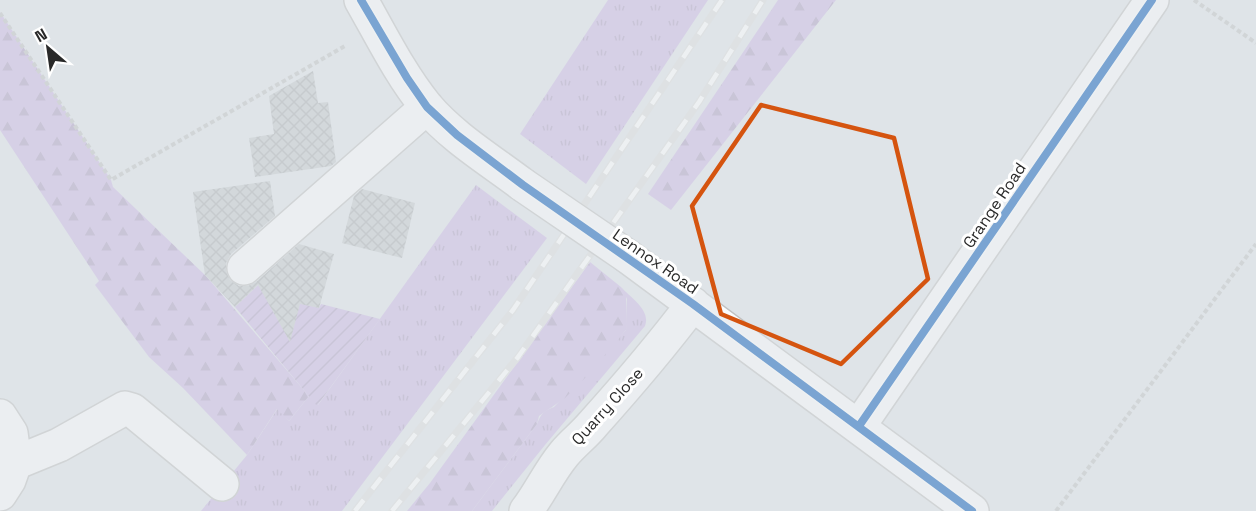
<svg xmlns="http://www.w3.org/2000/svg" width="1256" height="511" font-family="'Space Grotesk',sans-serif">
  <defs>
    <pattern id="grass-tufts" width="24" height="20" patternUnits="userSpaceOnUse" patternTransform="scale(1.5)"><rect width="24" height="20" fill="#cdb9e5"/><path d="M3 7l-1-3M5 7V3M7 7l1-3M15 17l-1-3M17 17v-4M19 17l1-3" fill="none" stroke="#b09fc4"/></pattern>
    <pattern id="forest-firs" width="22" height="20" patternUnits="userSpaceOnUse" patternTransform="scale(1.5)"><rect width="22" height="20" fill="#cdb9e5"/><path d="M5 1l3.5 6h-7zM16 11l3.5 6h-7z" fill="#b09fc4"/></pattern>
    <pattern id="garden-furrows" width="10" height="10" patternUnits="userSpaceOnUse" patternTransform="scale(1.5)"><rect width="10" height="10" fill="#cdb9e5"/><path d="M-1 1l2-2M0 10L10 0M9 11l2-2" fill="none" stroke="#b09fc4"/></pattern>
    <pattern id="building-cross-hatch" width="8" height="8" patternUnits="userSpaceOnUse" patternTransform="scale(1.5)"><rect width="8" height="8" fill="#c6cacd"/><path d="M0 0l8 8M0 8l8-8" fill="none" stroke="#aaaeb0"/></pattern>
  </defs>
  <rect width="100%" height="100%" fill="#dfe4e8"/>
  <!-- grass -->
  <path fill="url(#grass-tufts)" d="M608,0H708L586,184L520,134Z
    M476,185L547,238L342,511H201L247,455L278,408L289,421L309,396L318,405Z
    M621,287C631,298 651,310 645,326L545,445L492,511H472L537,424C541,414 543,411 554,407L626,330L627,299Z"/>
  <!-- forest -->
  <path fill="url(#forest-firs)" d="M778,0H836L671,210L648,194Z
    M0,12L111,180L113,187L206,276L309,396L289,421L277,409L247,455L183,388L149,357L95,285L99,281L0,130Z
    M590,262L621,287L626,295L627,325L626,330L587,376L565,398L539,416L537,424L472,511H407L430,483Z"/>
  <!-- garden -->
  <path fill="url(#garden-furrows)" d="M258,285C279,292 298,303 319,308L321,304L380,319L317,406L235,307Z"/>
  <!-- building -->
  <path fill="url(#building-cross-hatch)" d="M313,71L318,103L328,102L336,162L331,166L255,177L249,138L274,134L269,96Z
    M270,181L275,216L231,254L226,263V271L230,280L239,286H248L256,282L299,244L334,254L319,308L300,304L290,342L258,285L235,307L205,275L193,192Z
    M362,189L415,203L402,258L342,243L354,196Z"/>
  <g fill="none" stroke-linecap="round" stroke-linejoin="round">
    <defs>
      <path id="minor" d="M361,0C381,35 400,74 426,106C452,137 490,160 523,185
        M627,256L972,511
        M244,268L427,107
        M0,416L11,433L15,463
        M859,426L1152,0
        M0,494L9,480L15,463L59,445L125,408L132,410L222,484
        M526,511C540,493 549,472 564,454C573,443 584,435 593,424C628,385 662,345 693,304"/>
    </defs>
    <!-- minor casing -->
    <use href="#minor" stroke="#c1c1c1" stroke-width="36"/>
    <!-- path -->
    <path stroke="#c2c3c3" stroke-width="4" stroke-dasharray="4.5 3" stroke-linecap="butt" d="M1194,0L1256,43
      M0,13L111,180L345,46
      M1056,511L1256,244"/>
    <!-- minor -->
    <use href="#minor" stroke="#fafbfc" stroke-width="33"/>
    <defs>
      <path id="rail" d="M355,511L513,310L722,0
        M392,511L518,357L699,102L763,0"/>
    </defs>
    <!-- rail casing -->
    <use href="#rail" stroke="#dededd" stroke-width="7"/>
    <!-- rail -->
    <use href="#rail" stroke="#fff" stroke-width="4.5" stroke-dasharray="14" stroke-linecap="butt"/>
    <defs>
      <path id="minor-bridge" d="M523,185L627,256"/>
    </defs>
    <!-- minor-bridge casing -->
    <use href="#minor-bridge" stroke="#c1c1c1" stroke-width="36" stroke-linecap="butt"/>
    <!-- minor-bridge -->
    <use href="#minor-bridge" stroke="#fafbfc" stroke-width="33"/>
    <defs>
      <path id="cycleway" d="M361,0L407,78L427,107L457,135L523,185L693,304L972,511
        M859,426L1152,0"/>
    </defs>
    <!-- cycleway casing -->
    <use href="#cycleway" stroke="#fff" stroke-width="11"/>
    <!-- cycleway -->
    <use href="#cycleway" stroke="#0057b8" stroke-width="8"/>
  </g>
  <!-- marked area -->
  <path d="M0 0H1256V511H0ZM761,105L894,138L928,279L841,364L721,314L692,206Z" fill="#dfe4e8" fill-opacity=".55" fill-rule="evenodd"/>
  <path fill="none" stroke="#d5540f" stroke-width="4.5" stroke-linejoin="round" d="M761,105L894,138L928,279L841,364L721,314L692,206Z"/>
  <g text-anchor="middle" stroke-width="6" stroke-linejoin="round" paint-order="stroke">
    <!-- street labels -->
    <g font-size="16" fill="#292929" stroke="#fff">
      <text transform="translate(994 205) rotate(-56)" y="6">Grange Road</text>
      <text transform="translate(656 261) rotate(35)" y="6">Lennox Road</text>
      <text transform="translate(607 406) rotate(-48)" y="6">Quarry Close</text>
    </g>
  </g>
  <!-- north arrow -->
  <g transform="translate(48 48) rotate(331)" stroke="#ffffff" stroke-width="4.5" paint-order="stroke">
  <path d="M0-4.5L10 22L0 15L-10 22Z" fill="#292929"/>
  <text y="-9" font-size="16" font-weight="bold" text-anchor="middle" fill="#292929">N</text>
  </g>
</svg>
